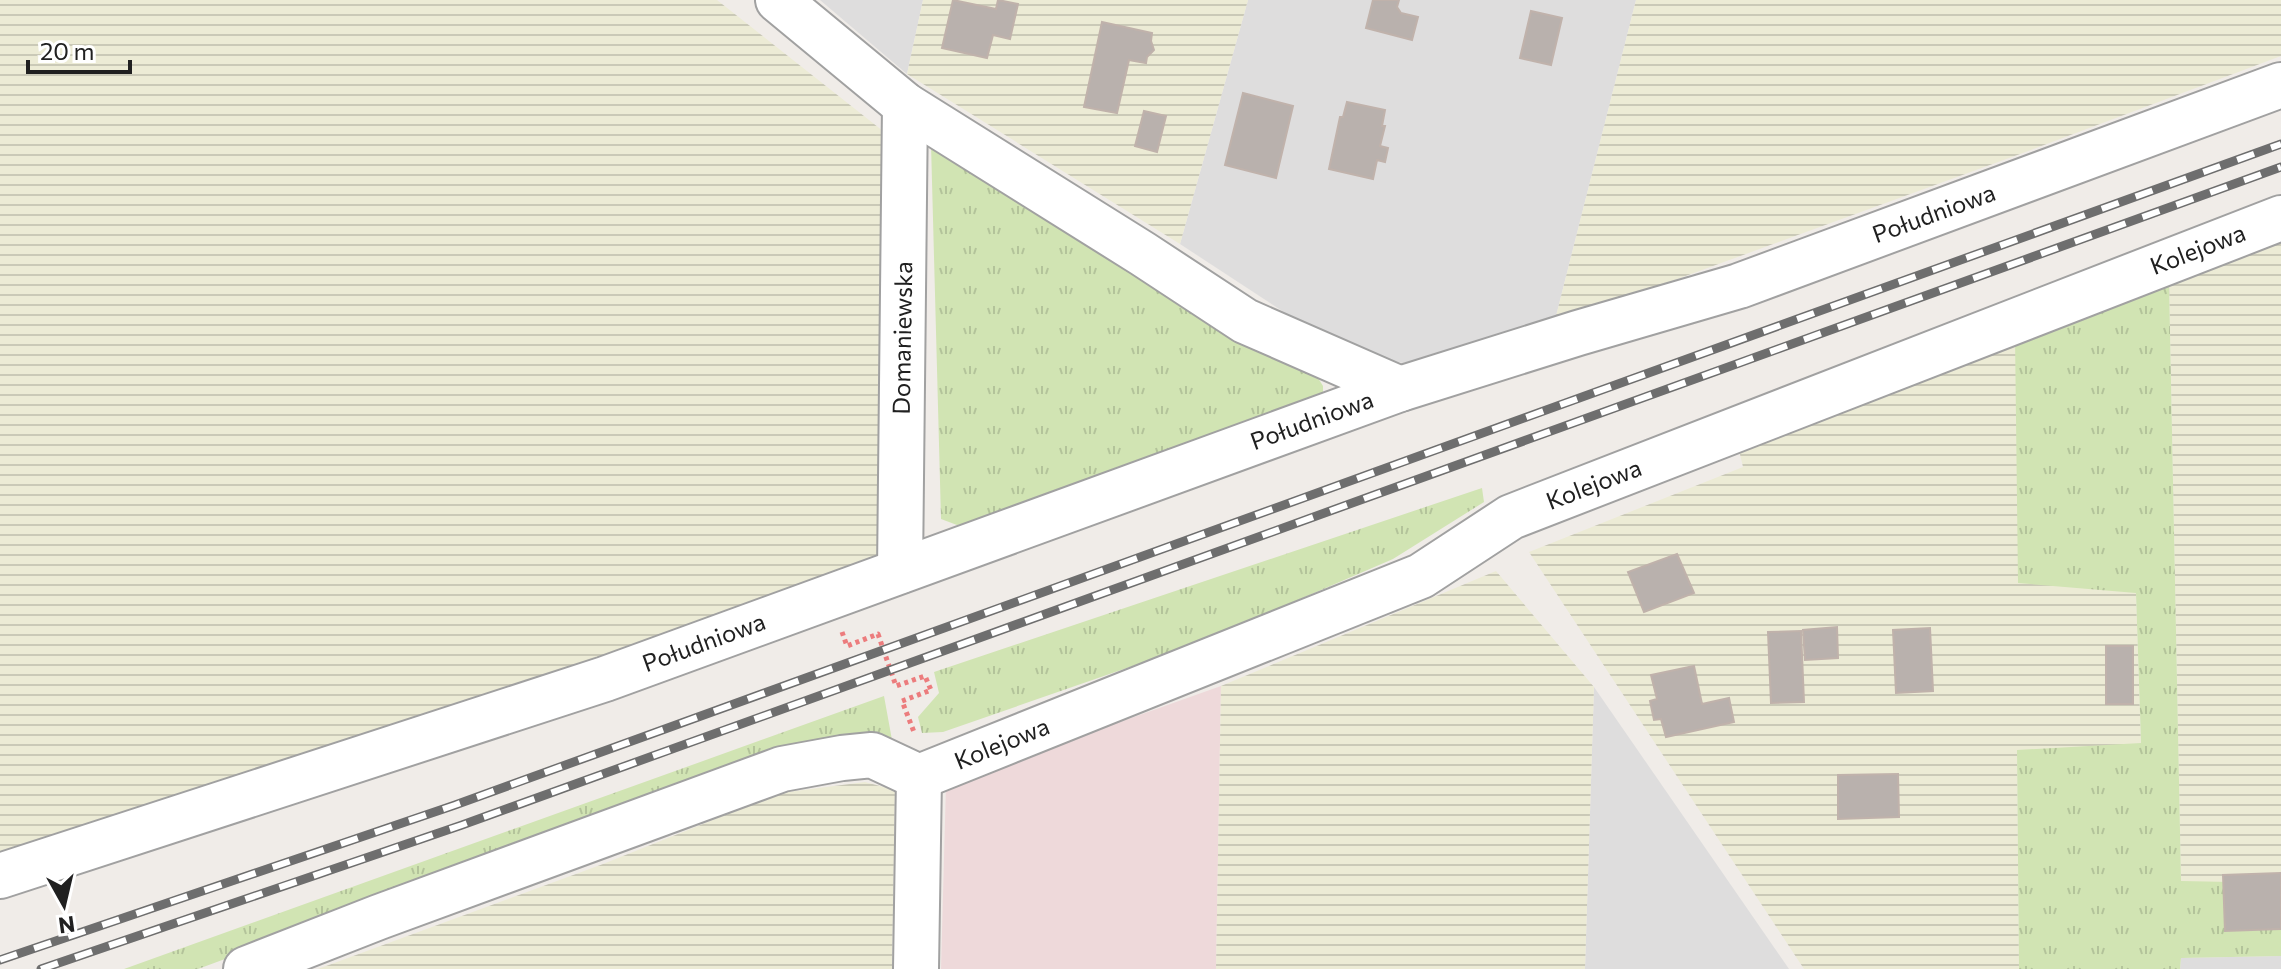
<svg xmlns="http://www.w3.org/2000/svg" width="2281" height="969" viewBox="0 0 2281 969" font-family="Commissioner,sans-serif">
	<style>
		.residential { fill: #dedddd }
		.commercial { fill: #eed9da }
		.farmland { fill: url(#farmland-rules) }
		.grass { fill: url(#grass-tufts) }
		.building { fill: #b9b1ad; stroke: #c0b2ab; stroke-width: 2 }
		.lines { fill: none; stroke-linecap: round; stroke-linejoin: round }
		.minor-casing { stroke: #a1a1a1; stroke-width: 48 }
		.path { stroke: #ec7c7d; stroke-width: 5; stroke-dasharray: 4 4; stroke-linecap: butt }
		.minor { stroke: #fff; stroke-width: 44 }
		.rail-casing { stroke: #6e6e6e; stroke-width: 9 }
		.rail { stroke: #fff; stroke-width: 6; stroke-dasharray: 18; stroke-linecap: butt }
		.labels { text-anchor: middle; stroke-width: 7; stroke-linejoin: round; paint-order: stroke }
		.street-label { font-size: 24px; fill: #202020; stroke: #fff }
	</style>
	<defs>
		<pattern id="farmland-rules" width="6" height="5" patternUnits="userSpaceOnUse" patternTransform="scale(2)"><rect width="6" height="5" fill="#ecebd5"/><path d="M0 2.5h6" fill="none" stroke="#cac9b7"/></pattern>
		<pattern id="grass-tufts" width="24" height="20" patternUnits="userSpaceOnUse" patternTransform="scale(2)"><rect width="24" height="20" fill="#d1e4b3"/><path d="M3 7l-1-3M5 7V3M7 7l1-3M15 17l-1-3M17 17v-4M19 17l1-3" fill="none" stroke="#b3c39a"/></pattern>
	</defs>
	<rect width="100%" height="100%" fill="#f0ece8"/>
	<g class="residential">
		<polygon points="820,0 923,0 907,74"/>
		<polygon points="1248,0 1636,0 1554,324 1403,363 1342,350 1180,244"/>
		<polygon points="1594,687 1789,969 1585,969"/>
		<polygon points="2281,956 2281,969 2180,969 2181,958"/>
	</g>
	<polygon class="commercial" points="1221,686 1216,969 941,969 946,784"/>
	<g class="farmland">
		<polygon points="0,0 717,0 888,135 888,559 569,678 0,856"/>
		<polygon points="923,0 1248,0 1180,244 907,74"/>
		<polygon points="1636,0 2281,0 2281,56 2031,150 1554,324"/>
		<polygon points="2281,242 2281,883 2181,882 2169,282"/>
		<polygon points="2015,336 2136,593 2141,744 2017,751 2019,969 1804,969 1529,552 1743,467 1738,446"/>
		<polygon points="1496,571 1594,687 1585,969 1216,969 1221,686"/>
		<polygon points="865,782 895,790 892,969 318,969 603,864 780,793"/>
	</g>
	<g class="grass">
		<polygon points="931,144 1318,378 1323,386 1323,396 992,520 957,525 941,519"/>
		<polygon points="2169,282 2181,881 2281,883 2281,956 2181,958 2180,969 2019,969 2017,750 2141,743 2136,593 2018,583 2015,336"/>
		<polygon points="1482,488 1484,502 1393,559 1196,644 943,732 922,733 918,717 939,693 934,672"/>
		<polygon points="884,696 892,740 777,754 198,969 124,969"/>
	</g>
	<g class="building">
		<polygon points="953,0 996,9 998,0 1018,4 1010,39 993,35 987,58 942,48"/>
		<polygon points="1373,0 1399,0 1397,7 1401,13 1418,17 1412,40 1366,28"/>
		<polygon points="1531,11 1562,18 1551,65 1520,58"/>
		<polygon points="1102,22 1152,33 1151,41 1154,50 1147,57 1146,63 1129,60 1117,113 1084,107"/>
		<polygon points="1243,93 1293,106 1276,178 1225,165"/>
		<polygon points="1347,102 1385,110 1382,126 1385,126 1380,146 1388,148 1385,162 1377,160 1373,179 1329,169 1340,117 1343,117"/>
		<polygon points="1144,111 1166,116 1157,152 1135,146"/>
		<polygon points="1677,554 1694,593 1644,612 1628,572"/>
		<polygon points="1837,627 1838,658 1805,660 1803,630"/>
		<polygon points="1930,628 1933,691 1896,693 1893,630"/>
		<polygon points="1801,631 1804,702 1771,703 1768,632"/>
		<rect x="2106" y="646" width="27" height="58"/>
		<polygon points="1694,666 1702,704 1729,698 1734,722 1666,737 1661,719 1654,720 1650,701 1657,699 1651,675"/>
		<polygon points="1898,774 1899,817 1838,819 1838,775"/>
		<polygon points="2281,873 2281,929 2225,931 2223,875"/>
	</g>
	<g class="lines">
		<defs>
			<g id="minor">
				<polyline points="778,0 905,105 1143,254 1245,321 1400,389"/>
				<polyline points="900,571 905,105"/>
				<polyline points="919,777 1421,576 1511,517 2281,218"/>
				<polyline points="0,876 605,679 1400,389 1578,333 1739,286 2281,85"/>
				<polyline points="246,969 379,917 782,769 842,758 872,755 919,777"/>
				<polyline points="916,969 919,777"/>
			</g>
		</defs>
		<use href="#minor" class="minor-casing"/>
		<polyline class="path" points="842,632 847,646 878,634 896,686 925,676 931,690 902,701 914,732"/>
		<use href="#minor" class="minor"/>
		<defs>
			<g id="rail">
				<polyline points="0,960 455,805 2281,144"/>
				<polyline points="41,969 462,825 2281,167"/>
			</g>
		</defs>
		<use href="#rail" class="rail-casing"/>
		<use href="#rail" class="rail"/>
	</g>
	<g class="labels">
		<g class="street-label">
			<text transform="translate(1934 214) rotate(-20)" y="8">Południowa</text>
			<text transform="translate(2198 250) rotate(-21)" y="8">Kolejowa</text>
			<text transform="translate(903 338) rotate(-89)" y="8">Domaniewska</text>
			<text transform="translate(1312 421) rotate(-20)" y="8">Południowa</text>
			<text transform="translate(1594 485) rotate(-21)" y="8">Kolejowa</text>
			<text transform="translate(704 643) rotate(-20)" y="8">Południowa</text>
			<text transform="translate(1002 744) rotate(-22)" y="8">Kolejowa</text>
		</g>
	</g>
	<g transform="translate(64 905) rotate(172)" stroke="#ffffff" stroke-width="6" paint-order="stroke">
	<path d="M0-6L14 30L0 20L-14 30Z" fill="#202020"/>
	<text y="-12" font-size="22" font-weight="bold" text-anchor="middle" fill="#202020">N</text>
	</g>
	<path d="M28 60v12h102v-12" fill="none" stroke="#202020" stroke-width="4"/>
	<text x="40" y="60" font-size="24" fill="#202020" stroke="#ffffff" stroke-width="6" paint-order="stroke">20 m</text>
</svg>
